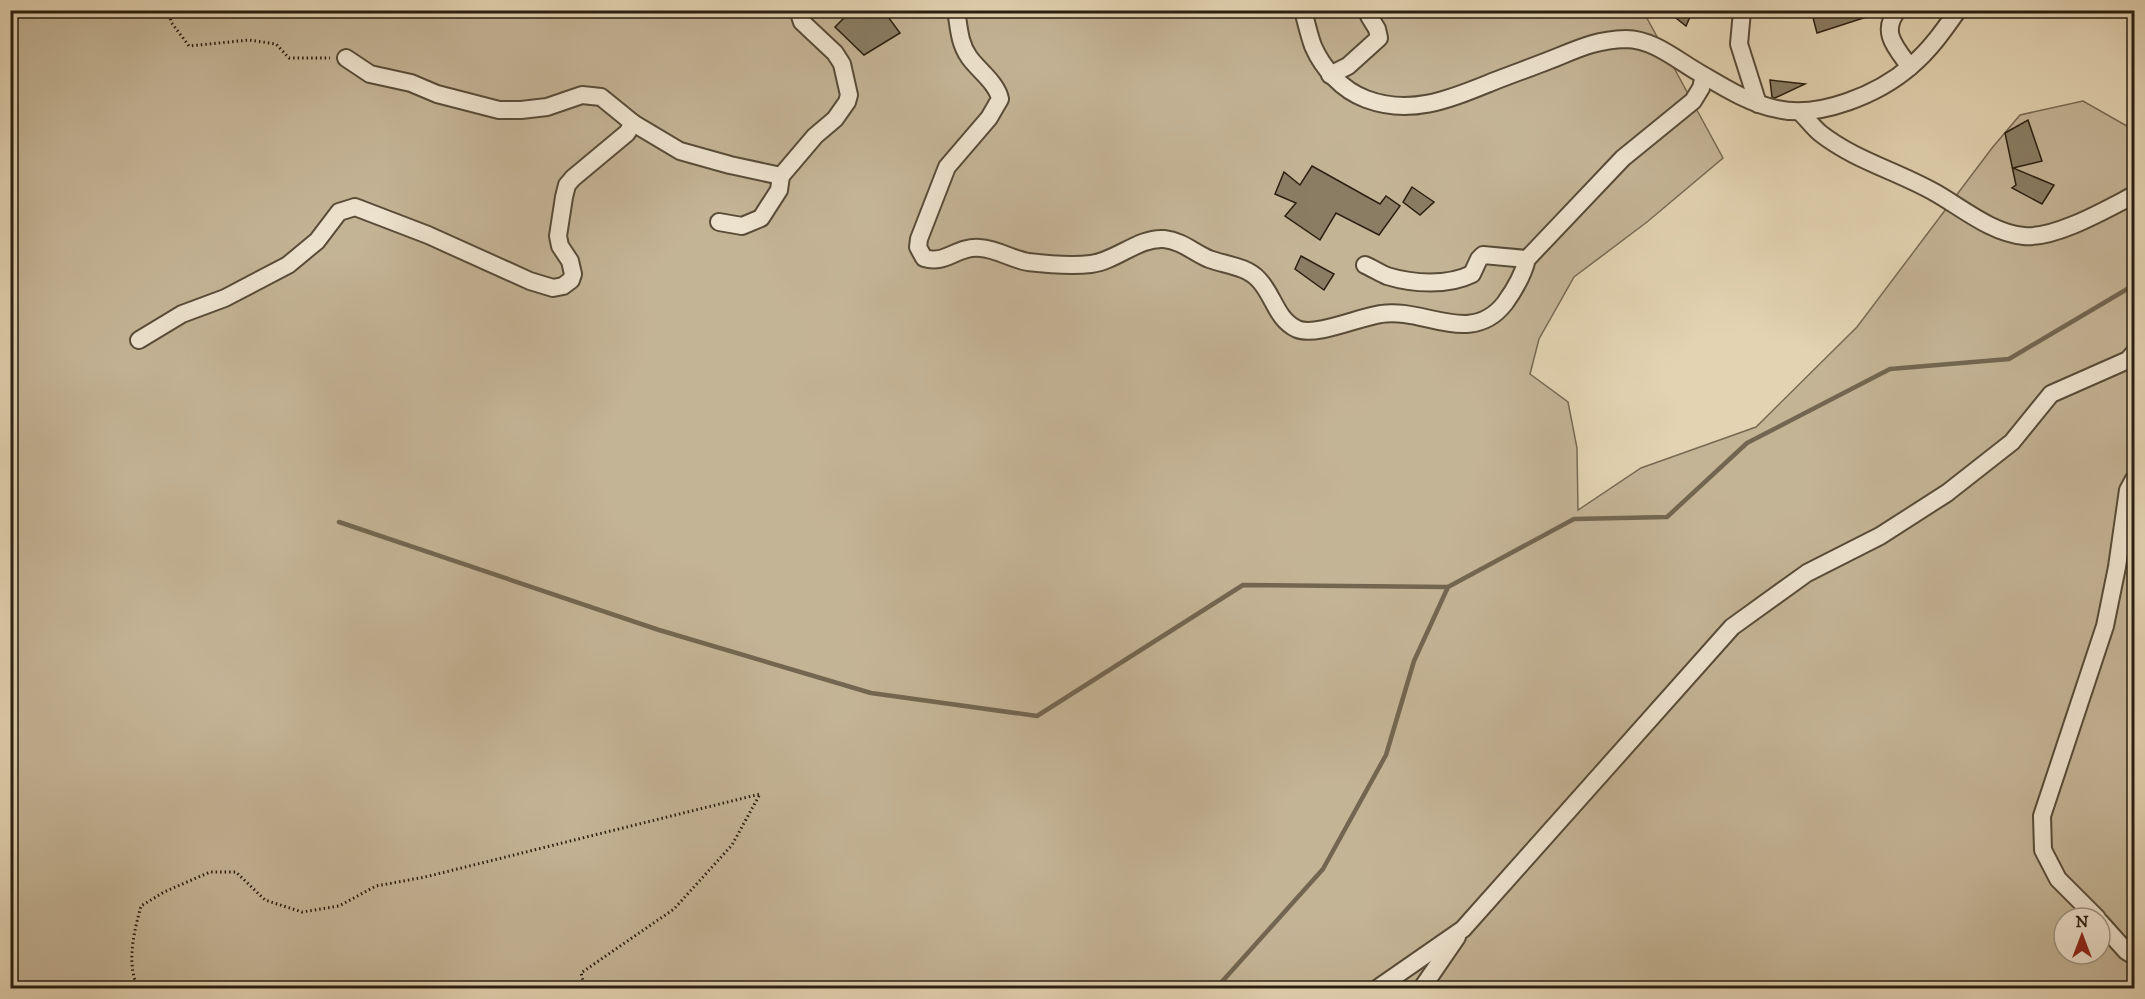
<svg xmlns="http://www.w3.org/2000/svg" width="2145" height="999" viewBox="0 0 2145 999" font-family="'IM FELL DW Pica',serif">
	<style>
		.green { fill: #c4b496; stroke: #776a53; stroke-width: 1.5; fill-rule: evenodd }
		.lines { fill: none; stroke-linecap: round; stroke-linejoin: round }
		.stream { stroke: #736650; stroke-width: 4.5 }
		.building { fill: #8a7d64; stroke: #2a1f10; stroke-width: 1.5 }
		.minor-casing { stroke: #584c38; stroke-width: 20 }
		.path { stroke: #2a1f10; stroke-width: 3; stroke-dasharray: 1.5 3; stroke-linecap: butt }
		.minor { stroke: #ede2cd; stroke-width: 16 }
	</style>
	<rect width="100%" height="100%" fill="#e3d3b2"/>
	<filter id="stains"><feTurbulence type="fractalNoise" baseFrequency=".00333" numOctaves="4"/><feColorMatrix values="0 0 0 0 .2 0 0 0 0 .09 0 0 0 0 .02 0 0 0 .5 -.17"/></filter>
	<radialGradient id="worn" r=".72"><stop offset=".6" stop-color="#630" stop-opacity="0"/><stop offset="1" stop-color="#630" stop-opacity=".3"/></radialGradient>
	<path class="green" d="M10,11H1643L1723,158L1647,222L1574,277L1539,339L1530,374L1568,402L1577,448L1578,510L1641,468L1756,427L1857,327L1992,148L2020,115L2083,101L2134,130V988H11ZM2064,918H2100V954H2064Z"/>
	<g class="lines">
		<g class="stream">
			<polyline points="339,522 659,630 871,693 1037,716 1243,585 1448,587"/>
			<polyline points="1209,988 1219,985 1323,869 1386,755 1414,661 1448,587 1574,519 1667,517 1747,443 1890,369 2009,359 2134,285"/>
		</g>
	</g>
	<g class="building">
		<polygon points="852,10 883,10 900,33 864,55 835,27"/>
		<polygon points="1666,10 1693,10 1686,26"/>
		<polygon points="1811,10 1879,10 1879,13 1817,33"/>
		<polygon points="1770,80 1805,84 1775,98 1772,97"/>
		<polygon points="2028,120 2042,161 2013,168 2054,185 2042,204 2012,188 2016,185 2005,133"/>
		<polygon points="1312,166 1380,204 1386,196 1400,206 1379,235 1336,213 1320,240 1285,216 1296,203 1275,194 1284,172 1300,185"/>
		<polygon points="1412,187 1434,202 1420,215 1403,202"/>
		<polygon points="1301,256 1334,274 1324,290 1295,269"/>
	</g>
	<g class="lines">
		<defs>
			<g id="minor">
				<path d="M956,10C959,27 959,43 969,57C978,70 997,83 1000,99L989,118L947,167L919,239L918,247L924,258C946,265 956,246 980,248C997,249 1011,259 1028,262C1045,264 1074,266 1091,264C1116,261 1139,237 1164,239C1182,241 1193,252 1209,259C1225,265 1247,266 1259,280C1274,296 1276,319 1297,329C1316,337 1359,317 1381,314C1424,307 1471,347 1505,303C1515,289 1523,276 1527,259L1623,158L1693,101L1701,88L1704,76"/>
				<path d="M1303,10C1306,22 1309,35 1313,46C1323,69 1342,90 1366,99C1411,116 1450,99 1492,82C1515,73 1538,65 1560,56C1584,46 1599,40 1626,39C1654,39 1679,62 1703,75C1725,88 1751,104 1777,109C1819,119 1879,94 1911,66C1930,50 1944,30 1958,10"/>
				<path d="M1898,10C1879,32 1897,49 1910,67"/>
				<polyline points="1742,11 1739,44 1758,104"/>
				<polyline points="346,58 370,74 411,83 437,94 499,110 521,110 547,107 582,95 601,97 633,123"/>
				<polyline points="1330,75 1348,66 1379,38 1377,29 1369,16"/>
				<path d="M1801,113C1807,119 1813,127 1820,133C1854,160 1897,171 1934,192C1961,207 1991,233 2024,236C2055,239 2107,209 2134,195"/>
				<polyline points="719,222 742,226 761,218 779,190 781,176 815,136 835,119 847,102 849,95 842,64 835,53 802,22 798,10"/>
				<path d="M1365,265C1372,268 1380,273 1387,276C1413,284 1448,286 1472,274L1479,259L1483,255L1527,259"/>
				<polyline points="139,340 182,314 225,298 288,265 317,241 339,212 355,207 428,235 530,281 553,288 563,286 571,280 573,274 570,261 560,246 558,236 564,197 567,185 573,178 627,133 633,123 680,151 730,165 781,176"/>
				<polyline points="2097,918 2058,879 2043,850 2042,816 2105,626 2117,567 2128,490 2134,479"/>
				<polyline points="2100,922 2126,951 2134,956"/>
				<polyline points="1378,988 1463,929 1732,627 1807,573 1880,536 1947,493 2012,442 2051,394 2128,360 2134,353"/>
				<polyline points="1422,988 1457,937"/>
			</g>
		</defs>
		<use href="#minor" class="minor-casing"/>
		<g class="path">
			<polyline points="169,10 171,22 189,46 249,40 276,44 289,58 330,58"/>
			<polyline points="10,18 16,10"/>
			<path d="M138,988C126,963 134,932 141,906L164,892L210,872H236L265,900L302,912L339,906L376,886L425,877L760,794L732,845L674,909L581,973L585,988"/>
		</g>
		<use href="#minor" class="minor"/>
	</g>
	<rect width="2145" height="999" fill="none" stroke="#e3d3b2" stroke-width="36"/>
	<rect x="12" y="12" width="2121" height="975" fill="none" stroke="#2a1f10" stroke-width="3"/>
	<rect x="18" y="18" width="2109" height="963" fill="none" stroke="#2a1f10" stroke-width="1.5"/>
	<g transform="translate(2082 936)"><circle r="28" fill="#ede2cd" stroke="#9f9481" stroke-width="1.5"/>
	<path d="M0-4.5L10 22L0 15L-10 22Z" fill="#8f2418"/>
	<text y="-9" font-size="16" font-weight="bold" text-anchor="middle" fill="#2a1f10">N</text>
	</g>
	<rect width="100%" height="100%" filter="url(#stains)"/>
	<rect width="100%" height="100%" fill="url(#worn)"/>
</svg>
